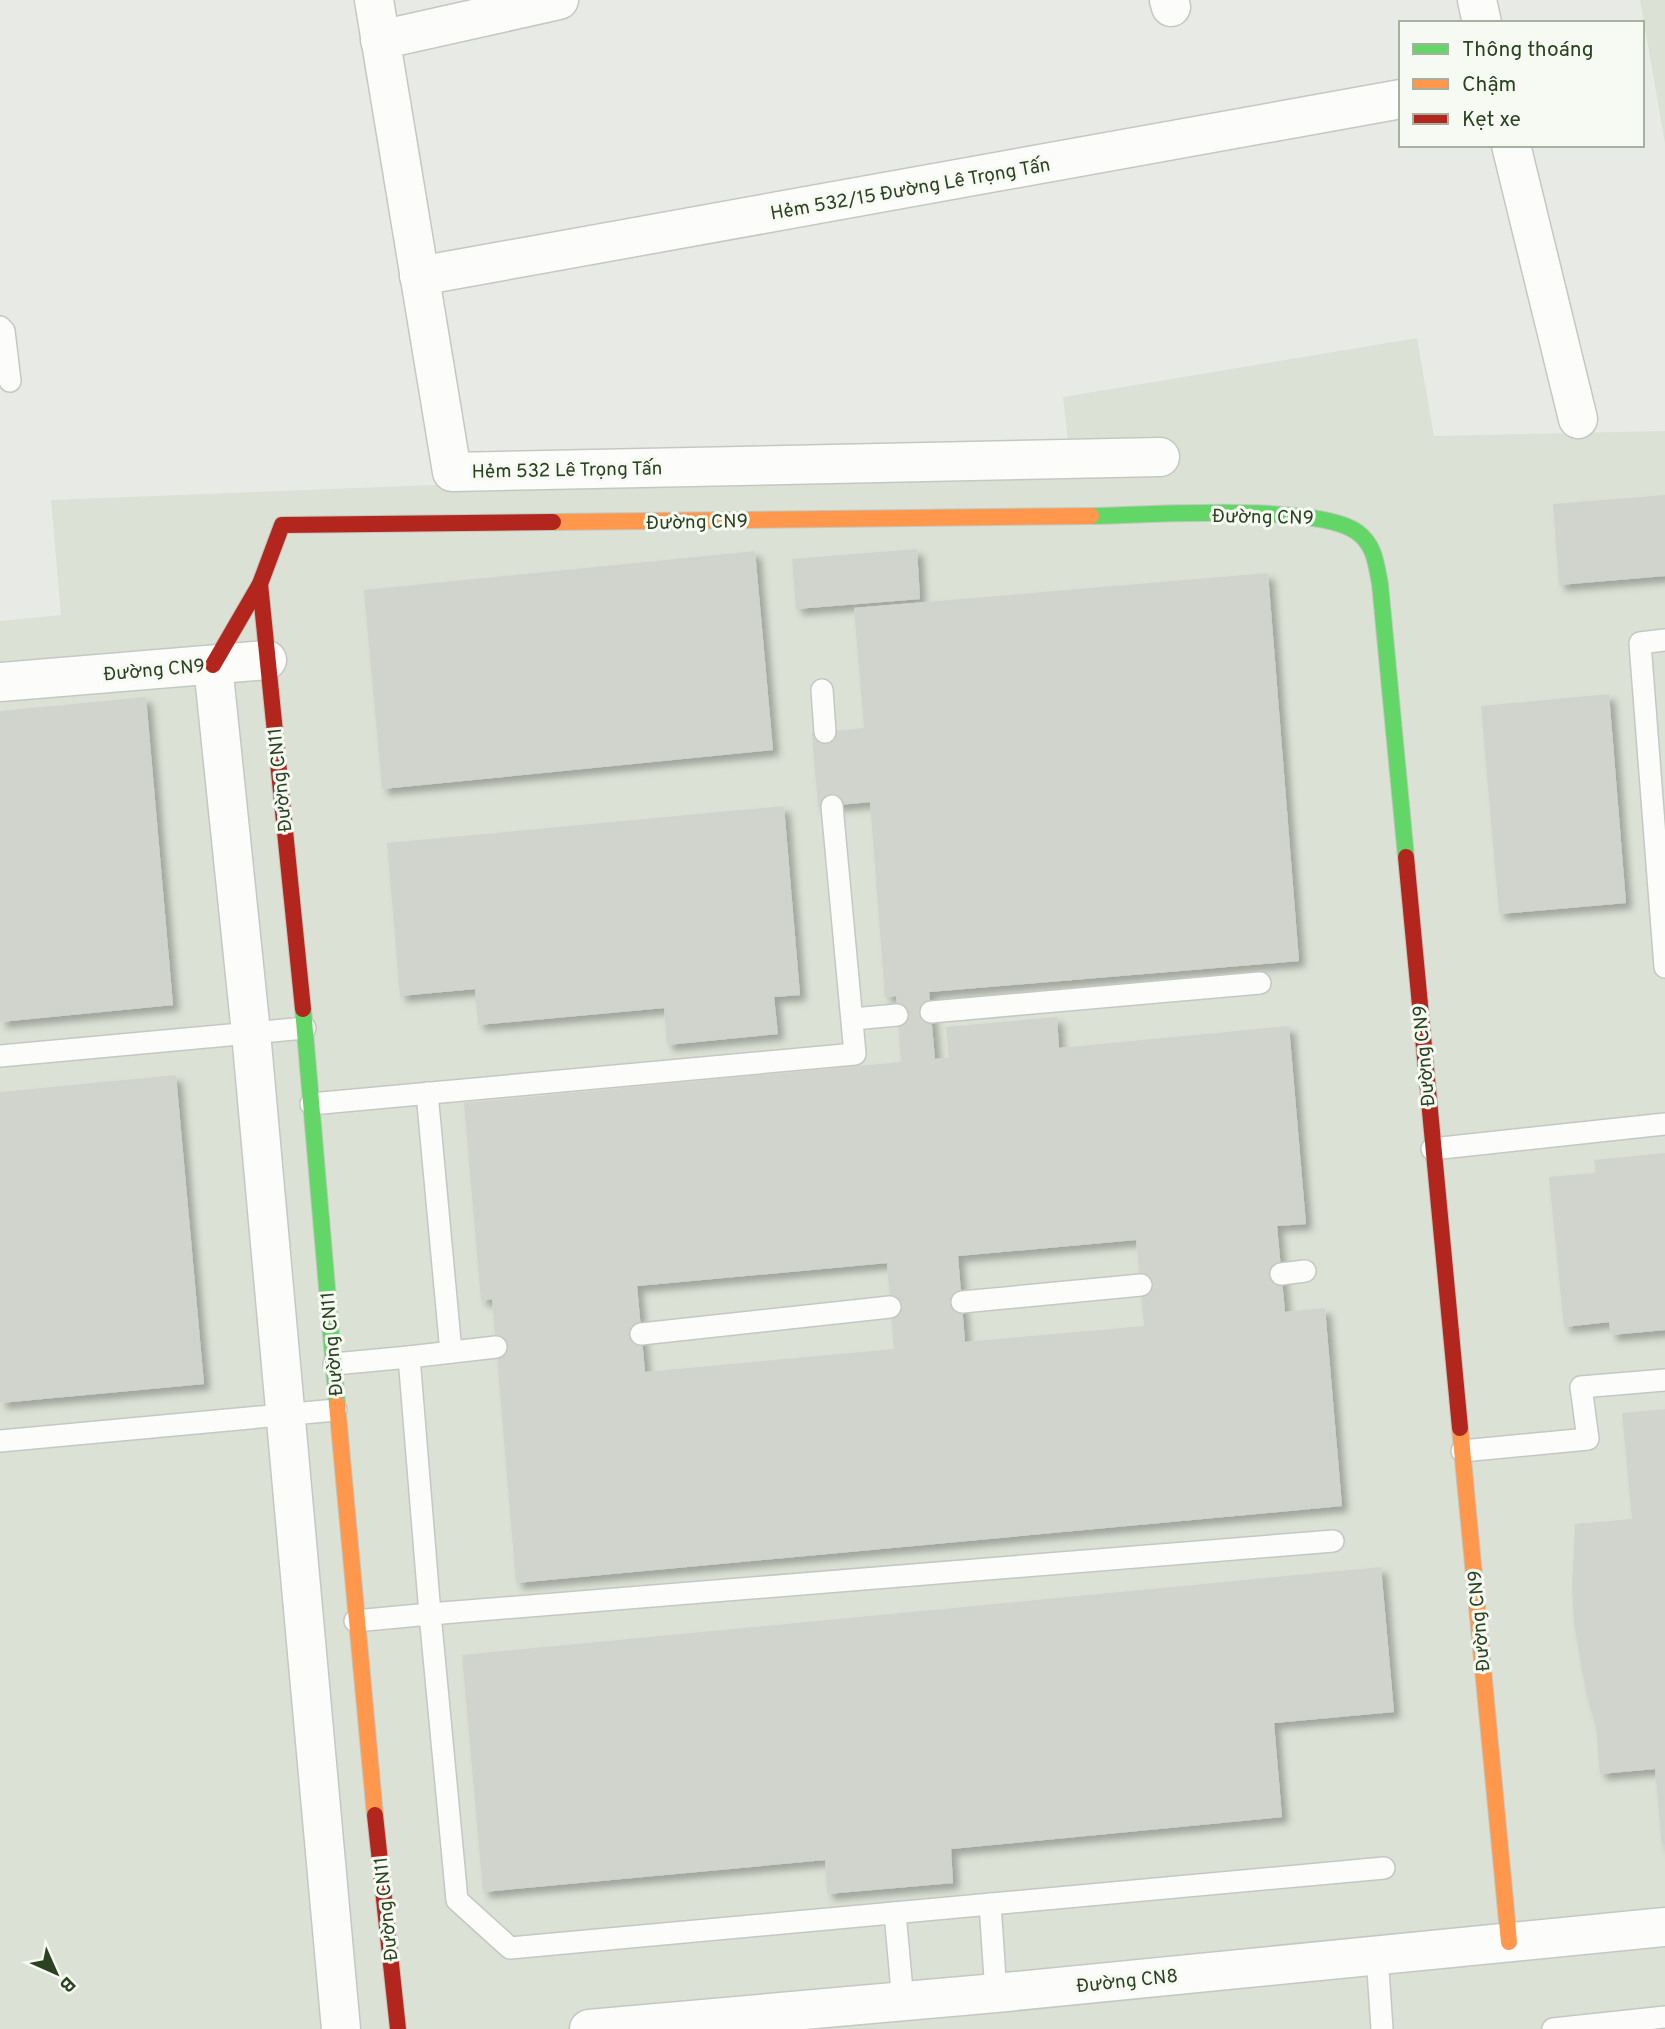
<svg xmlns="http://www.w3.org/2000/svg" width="1665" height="2029" viewBox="0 0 1665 2029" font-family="Overpass,sans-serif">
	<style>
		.built { fill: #dbe1d5 }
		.building { fill: #d1d4cd; fill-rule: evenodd; filter: url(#shadow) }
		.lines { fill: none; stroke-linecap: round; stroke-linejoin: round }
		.lane-casing { stroke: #c5c8c2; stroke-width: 24 }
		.street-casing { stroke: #c5c8c2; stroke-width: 41 }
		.fast-casing { stroke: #c3c7be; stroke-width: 18 }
		.slow-casing { stroke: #c3c7be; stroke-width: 18 }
		.jam-casing { stroke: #c3c7be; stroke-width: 18 }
		.lane { stroke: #fcfcfb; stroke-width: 21 }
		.street { stroke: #fcfcfb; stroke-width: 38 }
		.fast { stroke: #63d668; stroke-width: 16 }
		.slow { stroke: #ff974d; stroke-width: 16 }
		.jam { stroke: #b3261e; stroke-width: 16 }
		.labels { text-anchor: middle; stroke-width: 6; stroke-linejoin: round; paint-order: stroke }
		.street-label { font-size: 19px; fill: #2a4220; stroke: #f7faf3 }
	</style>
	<defs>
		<filter id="shadow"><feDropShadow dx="6" dy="6" stdDeviation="3.5" flood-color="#0004"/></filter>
	</defs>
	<rect width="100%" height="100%" fill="#e8ebe5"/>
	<g class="built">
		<polygon points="1640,0 1665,0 1665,143"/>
		<polygon points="1417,338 1434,436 1665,431 1665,2029 0,2029 0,621 61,615 51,500 1070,460 1063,397"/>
	</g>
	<g class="building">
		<polygon points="1665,495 1665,576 1559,585 1553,504"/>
		<polygon points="917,549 920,599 796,609 792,559"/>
		<polygon points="755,551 773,750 382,789 364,590"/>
		<path d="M1268,573L1299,961L929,992L935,1059L949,1058L946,1027L1057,1017L1059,1048L1289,1026L1306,1224L1277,1226L1285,1312L1325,1308L1342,1506L516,1583L492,1299L481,1301L464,1103L901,1062L896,996L885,997L870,802L818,807L812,733L864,728L854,608ZM1136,1240L1144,1326L965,1342L958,1256ZM887,1263L894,1349L645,1372L637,1286Z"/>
		<polygon points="1609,694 1626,903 1499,914 1481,706"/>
		<polygon points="146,697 173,1005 0,1022 0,711"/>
		<polygon points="784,806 800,995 774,997 778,1034 667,1045 664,1008 478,1025 475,989 400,996 387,843"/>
		<polygon points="176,1075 204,1384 0,1403 0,1092"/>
		<polygon points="1665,1153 1665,1330 1611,1335 1609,1322 1564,1327 1549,1177 1596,1173 1594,1160"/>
		<polygon points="1665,1409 1665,1845 1662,1846 1655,1769 1600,1774 1596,1727 1586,1692 1574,1624 1572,1586 1575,1524 1632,1519 1622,1413"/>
		<polygon points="1381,1567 1394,1712 1274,1723 1282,1817 951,1849 953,1883 827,1894 825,1860 483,1892 462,1655"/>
	</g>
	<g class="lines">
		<defs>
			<g id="lane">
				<polyline points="0,327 4,331 10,381"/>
				<polyline points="1665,640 1640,643 1665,967"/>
				<polyline points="822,690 825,732"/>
				<polyline points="931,1012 1260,983"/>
				<polyline points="853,1019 897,1015"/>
				<polyline points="0,1056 305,1028"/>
				<polyline points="427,1093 451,1352"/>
				<polyline points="311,1104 855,1054 832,806"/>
				<polyline points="1432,1149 1665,1124"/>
				<polyline points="1281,1274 1305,1271"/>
				<polyline points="962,1302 1141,1285"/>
				<polyline points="641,1334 890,1307"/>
				<polyline points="496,1347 409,1357 430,1614 1333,1541"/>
				<polyline points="334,1364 409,1357"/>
				<polyline points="0,1441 336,1410"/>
				<polyline points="1462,1451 1588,1439 1581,1387 1665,1380"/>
				<polyline points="355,1621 430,1614 457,1900 510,1948 1384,1868"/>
				<polyline points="990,1904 996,1993"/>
				<polyline points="895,1913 903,2002"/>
				<polyline points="1377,1955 1382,2029"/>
				<polyline points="1553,2029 1665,2017"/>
			</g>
			<g id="street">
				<polyline points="374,0 452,472 1160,457"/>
				<polyline points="1169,0 1171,7"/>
				<polyline points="1477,0 1482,23"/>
				<polyline points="380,40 559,0"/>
				<polyline points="1511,145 1578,419"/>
				<polyline points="419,276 1401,99"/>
				<polyline points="213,665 251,1033 341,2029"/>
				<polyline points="0,682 267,660"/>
				<polyline points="589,2029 996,1993 1665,1927"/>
			</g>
			<g id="fast">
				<path d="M1091,516C1146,515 1318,503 1357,532C1375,545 1376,564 1380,584L1406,857"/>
				<polyline points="303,1009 337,1404"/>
			</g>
			<g id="slow">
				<polyline points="553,522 1091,516"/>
				<polyline points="337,1404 375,1815"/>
				<polyline points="1460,1428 1509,1942"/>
			</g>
			<g id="jam">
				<polyline points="260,584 303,1009"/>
				<polyline points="213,665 260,584 282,525 553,522"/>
				<polyline points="1406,857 1460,1428"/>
				<polyline points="375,1815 398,2029"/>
			</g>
		</defs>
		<use href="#lane" class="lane-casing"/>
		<use href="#street" class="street-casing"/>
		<use href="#fast" class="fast-casing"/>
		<use href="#slow" class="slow-casing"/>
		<use href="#jam" class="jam-casing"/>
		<use href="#lane" class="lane"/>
		<use href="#street" class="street"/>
		<use href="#fast" class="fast"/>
		<use href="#slow" class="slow"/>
		<use href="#jam" class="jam"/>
	</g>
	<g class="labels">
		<g class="street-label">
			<text transform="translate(910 188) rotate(-10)" y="7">Hẻm 532/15 Đường Lê Trọng Tấn</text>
			<text transform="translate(567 469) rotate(-1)" y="7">Hẻm 532 Lê Trọng Tấn</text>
			<text transform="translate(1263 516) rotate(1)" y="7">Đường CN9</text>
			<text transform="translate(697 521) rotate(-1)" y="7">Đường CN9</text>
			<text transform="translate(154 669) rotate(-5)" y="7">Đường CN9</text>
			<text transform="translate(279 780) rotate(-96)" y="7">Đường CN11</text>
			<text transform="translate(1423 1056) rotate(-95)" y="7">Đường CN9</text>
			<text transform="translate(331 1344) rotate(-95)" y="7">Đường CN11</text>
			<text transform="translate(1478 1621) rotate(-95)" y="7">Đường CN9</text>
			<text transform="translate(385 1909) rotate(-96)" y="7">Đường CN11</text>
			<text transform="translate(1127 1980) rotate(-6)" y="7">Đường CN8</text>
		</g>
	</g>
	<rect x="1399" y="21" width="245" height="126" fill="#f7faf3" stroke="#a5b09f" stroke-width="2"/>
	<rect x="1413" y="44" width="35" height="10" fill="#63d668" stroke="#a5b09f" stroke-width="2"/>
	<text x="1462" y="56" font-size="21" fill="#2a4220">Thông thoáng</text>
	<rect x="1413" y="79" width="35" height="10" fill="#ff974d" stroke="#a5b09f" stroke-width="2"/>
	<text x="1462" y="91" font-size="21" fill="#2a4220">Chậm</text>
	<rect x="1413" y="114" width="35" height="10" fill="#b3261e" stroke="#a5b09f" stroke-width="2"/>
	<text x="1462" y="126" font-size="21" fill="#2a4220">Kẹt xe</text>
	<g transform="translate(56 1973) rotate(135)" stroke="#f7faf3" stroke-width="5" paint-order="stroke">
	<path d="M0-5L12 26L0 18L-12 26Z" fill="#2a4220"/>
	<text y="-10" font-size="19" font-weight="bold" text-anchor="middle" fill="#2a4220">B</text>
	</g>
</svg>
